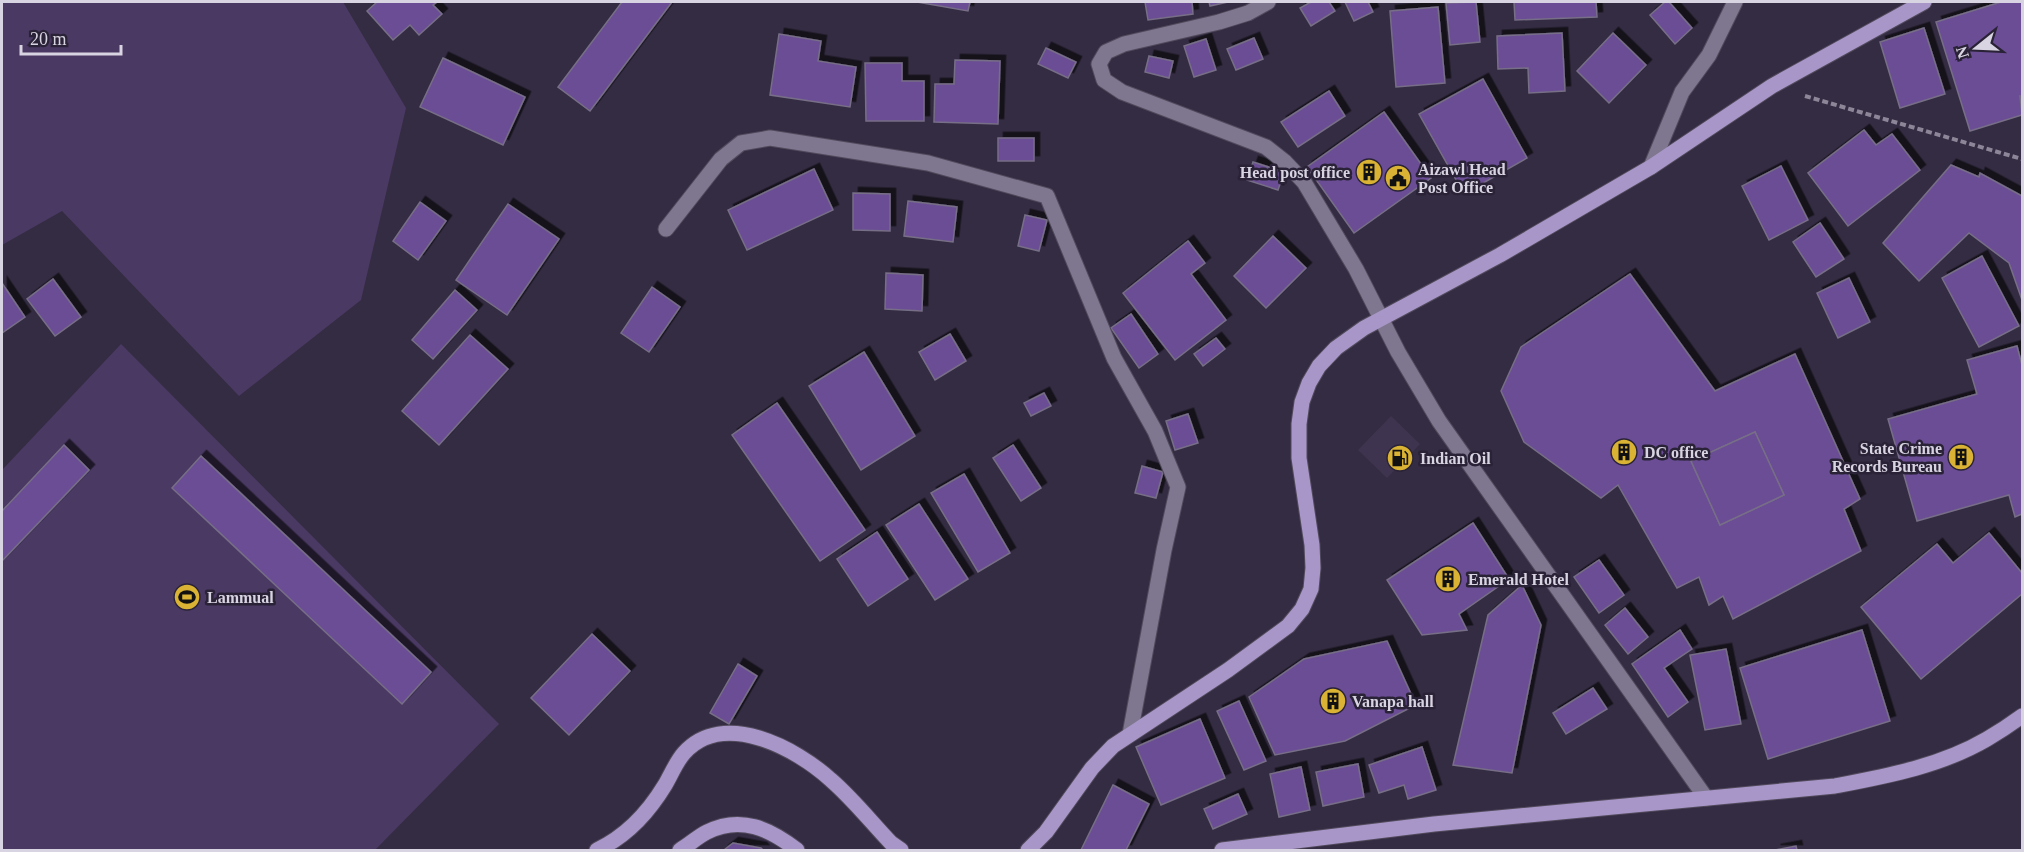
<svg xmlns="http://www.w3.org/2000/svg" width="2024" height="852" viewBox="0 0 2024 852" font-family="Georgia,serif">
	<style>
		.built { fill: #3e344f }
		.green { fill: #4a3963 }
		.building { fill: #6a4e94; stroke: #776e87; stroke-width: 1.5; fill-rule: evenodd; filter: url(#shadow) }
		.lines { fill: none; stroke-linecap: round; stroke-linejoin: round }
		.minor-casing { stroke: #514a5c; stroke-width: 17 }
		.major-casing { stroke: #514a5c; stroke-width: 17 }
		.path { stroke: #8d8698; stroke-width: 4; stroke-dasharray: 6 3; stroke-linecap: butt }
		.minor { stroke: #7f778f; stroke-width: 15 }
		.major { stroke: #a896c8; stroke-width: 15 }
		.labels { text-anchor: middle; stroke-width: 5; stroke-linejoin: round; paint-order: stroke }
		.poi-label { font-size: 16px; font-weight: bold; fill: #d9d4e2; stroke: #2a2337; text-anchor: start }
	</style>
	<defs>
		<filter id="shadow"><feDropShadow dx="5.5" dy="-5.5" stdDeviation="0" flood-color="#0009"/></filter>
	</defs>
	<rect width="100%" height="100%" fill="#342c42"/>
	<polygon class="built" points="1391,416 1420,444 1387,478 1358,450"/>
	<g class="green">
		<polygon points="2,2 343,2 406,108 361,300 239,396 62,211 2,245"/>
		<polygon points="121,344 499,724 375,850 2,850 2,470"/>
	</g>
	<g class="building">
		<polygon points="377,2 437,2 433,5 442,14 419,35 410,25 393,40 367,11"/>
		<polygon points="622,2 672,2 590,111 558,87"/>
		<polygon points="917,2 970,2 968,11"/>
		<polygon points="1145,2 1192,2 1193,14 1148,20"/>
		<polygon points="1209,2 1228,2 1210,6"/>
		<polygon points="1311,2 1329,2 1335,11 1311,26 1300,8"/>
		<polygon points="1345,2 1368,2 1373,12 1354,21"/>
		<polygon points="1476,2 1480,42 1450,45 1446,3"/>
		<polygon points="1514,2 1596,2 1597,17 1515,20"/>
		<polygon points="1665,2 1669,2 1692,28 1675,44 1650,15"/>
		<polygon points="2001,2 2022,2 2022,96 2020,96 2022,115 1970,131 1936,22"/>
		<polygon points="1438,7 1445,83 1396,87 1390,11"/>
		<polygon points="1924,28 1945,94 1900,108 1880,42"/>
		<polygon points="1562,33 1565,91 1529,93 1528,68 1498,69 1497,36"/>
		<polygon points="1613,33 1646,65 1609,103 1577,71"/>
		<polygon points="779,34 821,41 818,61 856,67 850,107 770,95"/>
		<polygon points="1254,38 1263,59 1236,70 1227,49"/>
		<polygon points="1206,39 1216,70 1194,77 1184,46"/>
		<polygon points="1046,48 1076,62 1068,78 1038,64"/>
		<polygon points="1149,56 1173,61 1169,78 1145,72"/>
		<polygon points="443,58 525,97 503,145 420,107"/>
		<polygon points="955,60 1000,61 998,124 934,122 935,84 954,84"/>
		<polygon points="865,63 902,63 902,81 924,81 924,121 866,121"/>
		<polygon points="1483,79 1527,158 1464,194 1419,114"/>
		<polygon points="1329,91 1345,116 1298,147 1281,122"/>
		<polygon points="1384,112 1431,178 1354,233 1307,167"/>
		<polygon points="1864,130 1876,145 1892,134 1920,170 1848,226 1808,173"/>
		<rect x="998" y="138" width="36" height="23"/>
		<polygon points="1253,162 1284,172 1278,190 1247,180"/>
		<polygon points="1951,165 1979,177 1980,173 2022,196 2022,300 2009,263 1969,233 1919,281 1883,243"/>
		<polygon points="1781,166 1808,220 1769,240 1742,186"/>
		<polygon points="814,169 833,210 747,250 728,210"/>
		<polygon points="853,193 890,194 890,231 853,230"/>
		<polygon points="908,201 957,207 953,242 904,236"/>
		<polygon points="420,202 446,221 418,260 393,241"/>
		<polygon points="508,204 559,239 507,315 456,280"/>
		<polygon points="1025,215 1047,220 1039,251 1018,246"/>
		<polygon points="1820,223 1844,259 1816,277 1793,242"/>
		<polygon points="1273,236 1306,268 1266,308 1234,276"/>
		<polygon points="1188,241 1205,263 1191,274 1226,320 1175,360 1123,293"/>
		<polygon points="1982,256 2019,326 1979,347 1942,278"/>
		<polygon points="886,273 923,275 922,311 885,309"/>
		<path d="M1630,274L1715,391L1795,354L1860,499L1844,509L1861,551L1733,619L1723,596L1709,605L1699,577L1677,588L1618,485L1601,498L1524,442L1501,391L1521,347ZM1755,432L1784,495L1720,525L1691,461Z"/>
		<polygon points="1849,278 1870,322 1838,338 1817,293"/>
		<polygon points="53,279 81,317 55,336 27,299"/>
		<polygon points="2,283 25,317 2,333"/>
		<polygon points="652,287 680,307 649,352 621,333"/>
		<polygon points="455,290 477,310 433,359 412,340"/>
		<polygon points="1131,314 1158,354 1139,368 1111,328"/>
		<polygon points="950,334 966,361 935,380 919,352"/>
		<polygon points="470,335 508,369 439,445 402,411"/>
		<polygon points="1216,338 1225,349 1203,366 1194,354"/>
		<polygon points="2017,346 2022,365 2022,514 2015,517 2009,495 1917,521 1888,419 1977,394 1967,360"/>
		<polygon points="864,352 915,436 861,470 809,386"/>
		<polygon points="1044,393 1051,406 1031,416 1024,403"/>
		<polygon points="777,403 865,530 820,561 732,435"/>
		<polygon points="1188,414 1198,443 1175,450 1166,421"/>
		<polygon points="1755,432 1784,495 1720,525 1691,461"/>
		<polygon points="64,445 89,470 2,561 2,511"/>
		<polygon points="1013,445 1041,488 1021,501 993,458"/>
		<polygon points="201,456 431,672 402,704 172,488"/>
		<polygon points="1142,466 1163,472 1156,498 1135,493"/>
		<polygon points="964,474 1010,553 978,572 931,493"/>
		<polygon points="919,504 968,579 935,600 886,525"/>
		<polygon points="1473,523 1509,579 1459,614 1467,630 1422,635 1387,580"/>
		<polygon points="877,532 908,579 868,606 837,559"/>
		<polygon points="1989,533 2022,573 2022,594 1921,679 1861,607 1937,544 1953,563"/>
		<polygon points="1599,560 1624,595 1599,613 1574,577"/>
		<polygon points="1522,585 1541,625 1512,773 1453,765 1488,615"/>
		<polygon points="1625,608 1648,637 1628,654 1605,625"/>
		<polygon points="1680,630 1692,649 1664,668 1688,702 1668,717 1632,664"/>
		<polygon points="1862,630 1890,721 1768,759 1740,668"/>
		<polygon points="592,634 630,671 569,735 531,698"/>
		<polygon points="1387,641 1416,705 1345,741 1275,755 1249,697 1304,659"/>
		<polygon points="1726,649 1741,724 1705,730 1690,655"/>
		<polygon points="738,664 757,676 729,724 710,713"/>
		<polygon points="1593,688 1607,709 1566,734 1553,713"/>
		<polygon points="1239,701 1266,761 1244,770 1217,711"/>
		<polygon points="1200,719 1225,778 1161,805 1136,747"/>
		<polygon points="1422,747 1436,790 1408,799 1404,785 1379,793 1369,765"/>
		<polygon points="1358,764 1364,797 1323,806 1316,772"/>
		<polygon points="1301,767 1310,810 1279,817 1270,774"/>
		<polygon points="1113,785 1149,804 1126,850 1081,850"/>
		<polygon points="1238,794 1247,814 1213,829 1204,809"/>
		<polygon points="733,843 761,848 763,850 724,850"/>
		<polygon points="1796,846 1797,850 1775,850"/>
	</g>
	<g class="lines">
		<defs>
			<g id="minor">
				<polyline points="1268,2 1248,13 1219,22 1124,44 1106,52 1099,64 1104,80 1122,92 1266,147 1285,162 1304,182 1356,269 1398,352 1439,421 1706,798"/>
				<polyline points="1651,167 1682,92 1709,55 1735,2"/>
				<polyline points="666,229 721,159 741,143 770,138 928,163 1047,196 1114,358 1155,431 1178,487 1164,550 1130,734"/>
			</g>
			<g id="major">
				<path d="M597,850C627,836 648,813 665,785C671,775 676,762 684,753C723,709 796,748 831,780C853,799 871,822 891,843L901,850"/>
				<path d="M680,850C689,845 697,837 707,832C741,815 770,829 797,850"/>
				<polyline points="1028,850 1046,832 1092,768 1113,746 1228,670 1288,626 1302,609 1311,589 1313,568 1312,545 1299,458 1299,424 1302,402 1309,383 1319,366 1336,348 1364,328 1500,255 1651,167 1772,86 1924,2"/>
				<path d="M1222,850L1434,824L1835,786C1887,776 1941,766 1987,739C1999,732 2011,724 2022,716"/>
			</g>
		</defs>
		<use href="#minor" class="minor-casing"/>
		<use href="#major" class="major-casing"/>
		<polyline class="path" points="1805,96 2022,159"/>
		<use href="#minor" class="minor"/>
		<use href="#major" class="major"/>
	</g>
	<defs>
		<symbol id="building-disc" viewBox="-11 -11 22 22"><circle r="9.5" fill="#dab334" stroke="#2a2337"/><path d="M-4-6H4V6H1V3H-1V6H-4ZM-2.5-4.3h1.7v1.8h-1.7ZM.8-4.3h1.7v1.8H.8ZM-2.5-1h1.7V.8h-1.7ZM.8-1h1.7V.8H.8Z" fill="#111"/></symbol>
		<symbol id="civic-disc" viewBox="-11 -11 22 22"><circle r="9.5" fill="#dab334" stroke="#2a2337"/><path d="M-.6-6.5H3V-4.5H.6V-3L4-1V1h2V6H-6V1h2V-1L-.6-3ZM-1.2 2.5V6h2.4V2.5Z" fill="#111"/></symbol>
		<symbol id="fuel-disc" viewBox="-11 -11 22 22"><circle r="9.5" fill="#dab334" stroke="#2a2337"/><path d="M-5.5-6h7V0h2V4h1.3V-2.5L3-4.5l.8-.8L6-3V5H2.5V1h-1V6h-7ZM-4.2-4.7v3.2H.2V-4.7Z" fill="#111"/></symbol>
		<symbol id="stadium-disc" viewBox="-11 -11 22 22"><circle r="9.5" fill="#dab334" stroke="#2a2337"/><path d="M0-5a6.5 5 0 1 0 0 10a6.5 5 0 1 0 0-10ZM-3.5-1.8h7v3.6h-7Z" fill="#111"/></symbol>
	</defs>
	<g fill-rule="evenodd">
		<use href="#building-disc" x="1354" y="157" width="30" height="30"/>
		<use href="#civic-disc" x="1383" y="163" width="30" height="30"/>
		<use href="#building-disc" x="1609" y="437" width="30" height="30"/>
		<use href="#building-disc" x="1946" y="442" width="30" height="30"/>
		<use href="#fuel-disc" x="1385" y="443" width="30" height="30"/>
		<use href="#building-disc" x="1433" y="564" width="30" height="30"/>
		<use href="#stadium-disc" x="172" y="582" width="30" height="30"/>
		<use href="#building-disc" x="1318" y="686" width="30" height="30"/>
	</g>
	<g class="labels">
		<g class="poi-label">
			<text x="1418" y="175">Aizawl Head<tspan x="1418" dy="18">Post Office</tspan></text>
			<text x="1350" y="178" text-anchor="end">Head post office</text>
			<text x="1942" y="454" text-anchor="end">State Crime<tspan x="1942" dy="18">Records Bureau</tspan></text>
			<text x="1644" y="458">DC office</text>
			<text x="1420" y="464">Indian Oil</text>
			<text x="1468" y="585">Emerald Hotel</text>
			<text x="207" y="603">Lammual</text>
			<text x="1352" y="707">Vanapa hall</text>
		</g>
	</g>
	<rect width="2024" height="852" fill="none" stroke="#d9d4e2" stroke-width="6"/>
	<g transform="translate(1976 48) rotate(252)" stroke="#2a2337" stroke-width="4.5" paint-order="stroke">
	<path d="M0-4.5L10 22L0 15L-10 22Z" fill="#d9d4e2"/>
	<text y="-9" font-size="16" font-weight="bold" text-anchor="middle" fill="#d9d4e2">N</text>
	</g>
	<path d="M21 45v9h100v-9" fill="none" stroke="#d9d4e2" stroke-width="3"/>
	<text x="30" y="45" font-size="18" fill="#d9d4e2" stroke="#2a2337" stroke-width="4.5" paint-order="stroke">20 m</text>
</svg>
